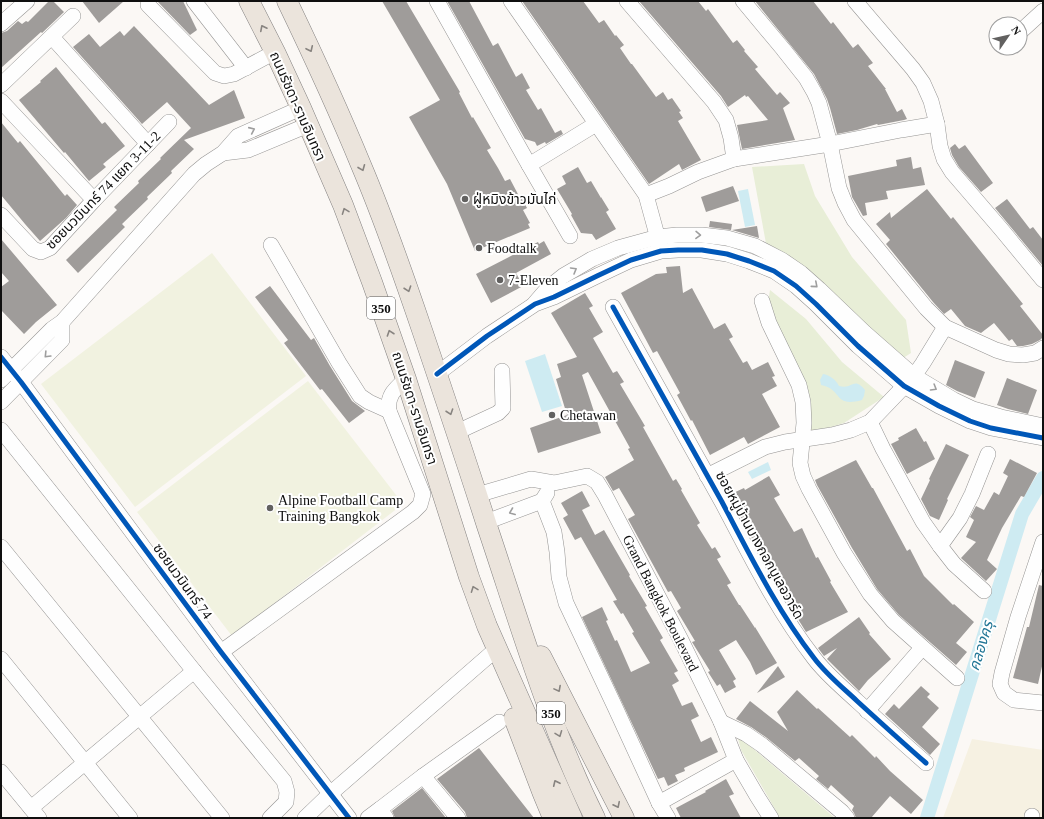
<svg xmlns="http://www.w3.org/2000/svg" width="1044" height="819" viewBox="0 0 1044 819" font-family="'Times New Roman','Noto Sans Thai',serif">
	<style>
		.farmland { fill: #f6f1e2 }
		.green { fill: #e8eed7 }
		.pitch { fill: #f1f2e0 }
		.water { fill: #ceebf2 }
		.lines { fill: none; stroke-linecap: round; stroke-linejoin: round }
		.canal { stroke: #ceebf2; stroke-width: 14 }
		.building { fill: #9f9c9a }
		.minor-casing { stroke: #959493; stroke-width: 16 }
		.major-casing { stroke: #838180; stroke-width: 21 }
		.minor { stroke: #fefefe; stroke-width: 15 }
		.major { stroke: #ebe4dc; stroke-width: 20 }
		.cycleway-casing { stroke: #fff; stroke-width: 8 }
		.cycleway { stroke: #0057b8; stroke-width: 5 }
		.oneway { stroke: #888480 }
		.oneway2 { stroke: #9e9e9e }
		.poi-dot { fill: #626160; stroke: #fff; stroke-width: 1.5 }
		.labels { text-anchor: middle; stroke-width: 4; stroke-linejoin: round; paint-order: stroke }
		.shield { fill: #fff; stroke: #575757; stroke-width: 1 }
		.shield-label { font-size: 13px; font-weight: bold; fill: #0f0f0f }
		.street-label { font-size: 14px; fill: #0f0f0f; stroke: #fff }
		.poi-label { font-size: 14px; fill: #0f0f0f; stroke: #fff; text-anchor: start }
		.water-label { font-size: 15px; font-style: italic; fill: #227696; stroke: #fff }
	</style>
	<rect width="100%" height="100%" fill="#fbf8f5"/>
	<polygon class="farmland" points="972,739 1043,750 1043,818 943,818"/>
	<g class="green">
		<polygon points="804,164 815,196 852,257 906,320 911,353 900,360 767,249 752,167"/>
		<polygon points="770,290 806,319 842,362 884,397 844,423 805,435 806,398 768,302"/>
		<polygon points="737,735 835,818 780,818 741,750"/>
	</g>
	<g class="pitch">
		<polygon points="212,253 306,376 135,507 41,384"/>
		<polygon points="308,381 403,504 232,636 137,512"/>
	</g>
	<g class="water">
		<polygon points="748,189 755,225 745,227 738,191"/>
		<polygon points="545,354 562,406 542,412 525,361"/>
		<path d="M823,374C830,375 836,380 839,386C853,390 853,376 865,390L864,396L862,400C833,408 843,389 821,385L820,380Z"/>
		<polygon points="768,462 771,470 752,479 748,472"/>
	</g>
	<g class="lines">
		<polyline class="canal" points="927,818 1022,514 1043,478"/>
	</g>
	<g class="building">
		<polygon points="49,1 53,1 64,12 42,33 41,32 1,68 1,33 7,31 18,21 22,24 26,21 28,22"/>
		<polygon points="82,1 124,1 99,23"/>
		<polygon points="157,1 183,1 197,30 190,35"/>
		<polygon points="382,1 406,1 460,92 459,93 472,118 473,117 491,148 487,150 498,168 505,181 510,179 520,198 521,197 527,208 523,210 530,223 528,224 530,228 475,251 447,184 409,117 440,100"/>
		<polygon points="447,1 469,1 493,46 498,43 516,77 522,73 530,88 526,90 538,110 541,108 555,133 561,130 563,134 546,144 545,142 537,146 535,142 525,139"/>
		<polygon points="522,1 583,1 599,23 604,20 615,36 616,35 624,45 620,48 631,64 632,64 656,97 663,92 668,100 672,98 681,111 679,112 683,118 678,121 701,160 682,170 679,164 649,184"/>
		<polygon points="639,1 698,1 706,11 708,9 733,43 737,40 745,50 744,51 758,67 755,69 777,95 780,92 790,103 783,108 795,140 742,149 737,125 768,120 748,96 746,97 745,95 728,107 721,96"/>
		<polygon points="755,1 813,1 831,24 833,22 853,48 858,44 873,63 868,66 886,89 885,89 897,112 902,109 907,119 904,120 878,125 877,124 857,130 837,134 830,108 827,99 814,74"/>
		<polygon points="134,26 209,105 234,90 245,118 184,140 194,149 171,171 172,173 147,197 148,199 122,224 125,227 78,273 66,260 117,210 114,207 139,183 138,181 161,159 160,158 191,128 167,102 142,124 73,47 89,34 100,47 120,31 124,36"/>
		<polygon points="56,67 102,124 105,122 125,146 103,164 106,167 89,181 65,152 64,153 19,100 41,82 40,81"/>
		<polygon points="1,122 18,143 20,141 65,196 67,194 77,205 66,218 40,241 25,224 1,195"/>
		<polygon points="955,144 959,149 965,145 993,183 981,192 959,167 952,155 950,148"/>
		<polygon points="911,157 913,169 921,167 925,185 886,191 888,199 865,203 867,215 863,216 852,197 848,176 897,166 896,160"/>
		<polygon points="578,167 587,183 591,181 601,198 601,197 609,210 606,212 616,229 596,240 592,234 581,233 571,215 572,214 557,189 566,184 562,176"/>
		<polygon points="733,186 739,201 706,212 701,197"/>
		<polygon points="927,189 951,219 953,217 1023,304 1020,306 1043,335 1043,337 1040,340 1032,344 1023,346 1017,346 1012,339 1009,341 994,323 981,333 965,326 951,309 944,314 933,302 886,244 890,240 876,224 890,212 891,218"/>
		<polygon points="1007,199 1030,229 1033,227 1043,240 1043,266 995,208"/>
		<polygon points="710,221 732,224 731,230 709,227"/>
		<polygon points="757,226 759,238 732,230"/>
		<polygon points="1,239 57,305 36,322 24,334 1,310 1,287 9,281 1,272"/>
		<polygon points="544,241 551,254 516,273 523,286 491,303 476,274 538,242 539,244"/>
		<polygon points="680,266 683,293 692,288 714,329 725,323 733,337 729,339 743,363 747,361 752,370 768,362 775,376 772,377 777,386 762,394 780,427 748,444 744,437 710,455 692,420 691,421 677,395 680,393 657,351 653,353 621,293 656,274 667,273 666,267"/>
		<polygon points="270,286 311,340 314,338 330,366 352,401 365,411 349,423 322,389 320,390 284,343 288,340 255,297"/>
		<polygon points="585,293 593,306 589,308 603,332 593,338 613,373 617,371 624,382 620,384 645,426 643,427 673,481 676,479 682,489 681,490 700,523 697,525 712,549 715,547 721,557 717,559 731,583 727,585 739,605 740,605 755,628 755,627 777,663 756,675 750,662 736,640 719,650 736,679 733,681 736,687 725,693 720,684 717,686 708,672 710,671 692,642 695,641 677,611 681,608 671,591 668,592 628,519 635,515 619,488 613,491 605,477 634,460 628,449 630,448 588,372 582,375 601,433 538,453 530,428 567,415 556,379 561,377 557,364 577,357 551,313"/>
		<polygon points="955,360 985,372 975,398 957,391 946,385"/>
		<polygon points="1007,378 1037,390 1028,414 1008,409 997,405"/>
		<polygon points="916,428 924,442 926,441 935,459 907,474 891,444 899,440 898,438"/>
		<polygon points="946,444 969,455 947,499 948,500 939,520 930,516 921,499 930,480 929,479"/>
		<polygon points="1010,459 1037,473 1024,497 1021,496 1002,528 987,560 997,569 986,581 961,558 976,542 966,537 974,520 970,517 976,506 984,510 994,492 999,495 1008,476 1003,473"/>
		<polygon points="856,460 872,488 873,488 907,551 910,549 924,576 953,605 954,604 974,622 956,643 967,652 956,665 899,615 877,589 852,548 817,485 815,480"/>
		<polygon points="769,476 780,495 774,498 794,532 802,528 816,558 818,557 831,581 830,582 848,612 806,632 772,577 729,495 744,488 745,490"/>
		<polygon points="582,491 590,506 582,510 595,535 604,530 630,575 629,576 647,606 645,607 663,638 660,640 678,671 674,673 679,681 672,685 682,706 692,702 699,716 691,720 701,742 711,737 718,752 684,768 685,771 675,775 678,781 668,786 664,777 658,779 582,617 602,607 608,620 606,621 615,641 617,640 631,672 650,663 632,633 634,632 623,613 621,614 613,601 617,600 581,537 575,540 563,518 568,515 561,503"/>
		<polygon points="1039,585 1043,586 1043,662 1038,684 1013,678 1027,627 1029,627"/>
		<polygon points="859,617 870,633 869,634 891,659 868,680 859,691 827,659 837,648 824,656 818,648"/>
		<polygon points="778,666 785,677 757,693"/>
		<polygon points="921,686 930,694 927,697 939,708 922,727 940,744 930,755 885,714 894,704 899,709"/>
		<polygon points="797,690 817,709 818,708 850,737 852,735 875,758 876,756 890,771 923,800 911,814 890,796 871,818 856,818 854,813 852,810 854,806 831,785 828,789 816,779 819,776 799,758 795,761 767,738 751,727 736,719 750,701 788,731 777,712"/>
		<polygon points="479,748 534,818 467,818 465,812 437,779"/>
		<polygon points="726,779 734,794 729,796 741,818 681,818 676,808 706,792 705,791"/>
		<polygon points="422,788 446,818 395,818 392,811"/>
	</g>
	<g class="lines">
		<defs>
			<g id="minor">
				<polyline points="194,1 246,68"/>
				<polyline points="437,1 529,165 570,236"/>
				<polyline points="511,1 646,195 660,246"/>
				<polyline points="627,1 714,102 726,120 731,138 734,159"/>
				<polyline points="743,1 783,49 806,78 814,92 819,103 830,144 839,188 845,203 854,220 926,308 945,327 996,350 1009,354 1023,355 1035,353 1043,348"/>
				<polyline points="855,1 913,69 923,83 931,101 937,124 940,146 944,159 952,172 1001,229 1043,280"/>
				<polyline points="148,5 215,73 224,76 234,74 275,52"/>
				<polyline points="1,24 27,1"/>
				<polyline points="1020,32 1043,11"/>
				<polyline points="52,37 148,144"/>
				<polyline points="1,85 73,16"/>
				<polyline points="1,101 94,200"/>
				<polyline points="223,153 248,150 308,125"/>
				<polyline points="529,165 596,124"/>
				<polyline points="646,195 669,186 698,172 734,159 830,144 901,130 937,124"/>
				<polyline points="1,215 33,249 41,252 50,248 94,200 169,122"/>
				<polyline points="271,245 339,363 360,396 369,402 389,411"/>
				<polyline points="762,301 769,323 799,385 803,402 804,423 800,463 803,476 809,489 844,553 870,594 893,621 957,678"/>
				<polyline points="535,303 548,288 563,276 592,259 618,248 658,237 677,235 702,235 727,238 755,246 782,260 801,273 819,289 865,333 914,376 954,400 973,409 1001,417 1043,426"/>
				<path d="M613,307C650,372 686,437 722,502C750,555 777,610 814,658C826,674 842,687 857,701C880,722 903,743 926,763"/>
				<polyline points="1,357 21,382 221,652 349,818"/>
				<polyline points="437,374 487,336 535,304 554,297 597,276 631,260 661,251 678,250 702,250 727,254 749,261 774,271 796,286 816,304 858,346 904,386 939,406 970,421 991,428 1043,438"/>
				<polyline points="1,380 52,329 62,322 194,174 206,164 223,153 238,136 301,108"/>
				<polyline points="1,402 62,340 62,322"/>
				<polyline points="870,422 883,449 923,522 940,546 954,564 984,591"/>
				<polyline points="1,430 194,671 284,781 287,792 286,802 270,818"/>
				<polyline points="457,432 498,413 503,408 502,371"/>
				<polyline points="707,476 765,447 785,442 832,435 851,430 870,422 914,376 923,363 945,327"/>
				<polyline points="477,495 531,479 554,483 587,476 597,482 605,495 681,640 721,722 736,760 757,796 771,818"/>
				<polyline points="542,501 554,532 557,552 559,577 566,603 615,707 659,803 668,818"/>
				<polyline points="486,522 542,501 547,493"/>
				<polyline points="1043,542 1018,617 1002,673 1000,684 1004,693 1014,700 1043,703"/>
				<polyline points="940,546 960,518 972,494 988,454"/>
				<polyline points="1,547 222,818"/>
				<path d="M221,652L413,512L420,505L423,494L389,411C387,395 395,389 406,379"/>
				<polyline points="1,659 130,818"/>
				<polyline points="867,711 922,648"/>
				<polyline points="721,722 746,734 762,745 842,812 847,818"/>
				<polyline points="1,772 39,818"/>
				<polyline points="659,803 736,760"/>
				<polyline points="31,808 194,671"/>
				<polyline points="305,818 330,794 493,652"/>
				<polyline points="368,818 380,809"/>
				<polyline points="386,818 380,809 423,776"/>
				<polyline points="458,818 423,776 499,722"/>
				<polyline points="1032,818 1032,816"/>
			</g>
			<g id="major">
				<polyline points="249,1 275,52 301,108 343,205 372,282 406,379 469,577 487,626 572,818"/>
				<path d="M287,1C313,55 338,109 361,165C384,219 403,274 422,330C444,395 466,460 487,526C520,624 549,725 595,818"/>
				<polyline points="541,656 624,818"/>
				<polyline points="514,718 543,794 553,818"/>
			</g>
		</defs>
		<use href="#minor" class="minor-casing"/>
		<use href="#major" class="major-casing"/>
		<use href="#minor" class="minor"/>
		<use href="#major" class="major"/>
		<defs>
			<g id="cycleway">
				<path d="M613,307C650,372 686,437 722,502C750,555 777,610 814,658C826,674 842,687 857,701C880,722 903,743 926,763"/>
				<polyline points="1,357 21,382 221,652 349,818"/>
				<polyline points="437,374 487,336 535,304 554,297 597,276 631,260 661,251 678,250 702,250 727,254 749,261 774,271 796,286 816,304 858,346 904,386 939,406 970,421 991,428 1043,438"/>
			</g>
		</defs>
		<use href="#cycleway" class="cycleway-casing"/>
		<use href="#cycleway" class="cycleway"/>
	</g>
	<defs><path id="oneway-chevron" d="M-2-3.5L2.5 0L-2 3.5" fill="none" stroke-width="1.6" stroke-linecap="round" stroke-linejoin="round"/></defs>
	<g class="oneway">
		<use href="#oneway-chevron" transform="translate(263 28) rotate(-117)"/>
		<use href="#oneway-chevron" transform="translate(310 49) rotate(65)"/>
		<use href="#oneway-chevron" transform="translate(362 168) rotate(68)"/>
		<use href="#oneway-chevron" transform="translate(345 211) rotate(-111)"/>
		<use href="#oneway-chevron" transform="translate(408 289) rotate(71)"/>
		<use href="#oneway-chevron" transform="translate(390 333) rotate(-109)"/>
		<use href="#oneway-chevron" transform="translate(450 412) rotate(71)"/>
		<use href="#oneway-chevron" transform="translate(474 589) rotate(-111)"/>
		<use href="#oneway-chevron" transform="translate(558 689) rotate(62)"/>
		<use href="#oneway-chevron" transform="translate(559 734) rotate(69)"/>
		<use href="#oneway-chevron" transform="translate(556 783) rotate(-115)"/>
		<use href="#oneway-chevron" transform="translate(617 805) rotate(64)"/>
	</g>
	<g class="oneway2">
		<use href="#oneway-chevron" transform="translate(252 130) rotate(-24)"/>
		<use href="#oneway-chevron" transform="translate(698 235) rotate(1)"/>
		<use href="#oneway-chevron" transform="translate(574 270) rotate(-30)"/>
		<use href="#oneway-chevron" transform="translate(815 285) rotate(41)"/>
		<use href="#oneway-chevron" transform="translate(47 355) rotate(134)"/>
		<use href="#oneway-chevron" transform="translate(934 388) rotate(31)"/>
		<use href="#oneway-chevron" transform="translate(512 512) rotate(158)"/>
	</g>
	<g class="poi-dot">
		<circle cx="465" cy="199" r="4"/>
		<circle cx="479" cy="248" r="4"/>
		<circle cx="500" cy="280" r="4"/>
		<circle cx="552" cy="415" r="4"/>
		<circle cx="270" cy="508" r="4"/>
	</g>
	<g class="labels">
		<g class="shield">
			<rect x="367" y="297" width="28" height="22" rx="3"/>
			<rect x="537" y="702" width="28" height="22" rx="3"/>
		</g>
		<g class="shield-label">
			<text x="381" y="313">350</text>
			<text x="551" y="718">350</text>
		</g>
		<g class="street-label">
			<text transform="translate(298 106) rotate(66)" y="5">ถนนรัชดา-รามอินทรา</text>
			<text transform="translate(103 190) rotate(-46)" y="5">ซอยนวมินทร์ 74 แยก 3-11-2</text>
			<text transform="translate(415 408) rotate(72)" y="5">ถนนรัชดา-รามอินทรา</text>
			<text transform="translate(760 545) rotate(61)" y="5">ซอยหมู่บ้านบางกอกบูเลอวาร์ด</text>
			<text transform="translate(183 581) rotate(54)" y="5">ซอยนวมินทร์ 74</text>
			<text transform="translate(661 603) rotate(63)" y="5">Grand Bangkok Boulevard</text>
		</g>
		<g class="poi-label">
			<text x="473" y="204">ฝู่หมิงข้าวมันไก่</text>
			<text x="487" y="253">Foodtalk</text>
			<text x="508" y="285">7-Eleven</text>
			<text x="560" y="420">Chetawan</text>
			<text x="278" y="505">Alpine Football Camp<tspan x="278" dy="16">Training Bangkok</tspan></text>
		</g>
		<g class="water-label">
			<text transform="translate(981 646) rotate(-73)" y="5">คลองครุ</text>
		</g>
	</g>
	<rect width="1044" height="819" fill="none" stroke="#0f0f0f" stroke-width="4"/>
	<g transform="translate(1008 36) rotate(56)"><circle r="19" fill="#ffffff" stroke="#9f9f9f"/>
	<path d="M0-3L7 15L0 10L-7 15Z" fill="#626160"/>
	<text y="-6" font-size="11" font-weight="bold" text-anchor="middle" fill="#0f0f0f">N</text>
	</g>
</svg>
